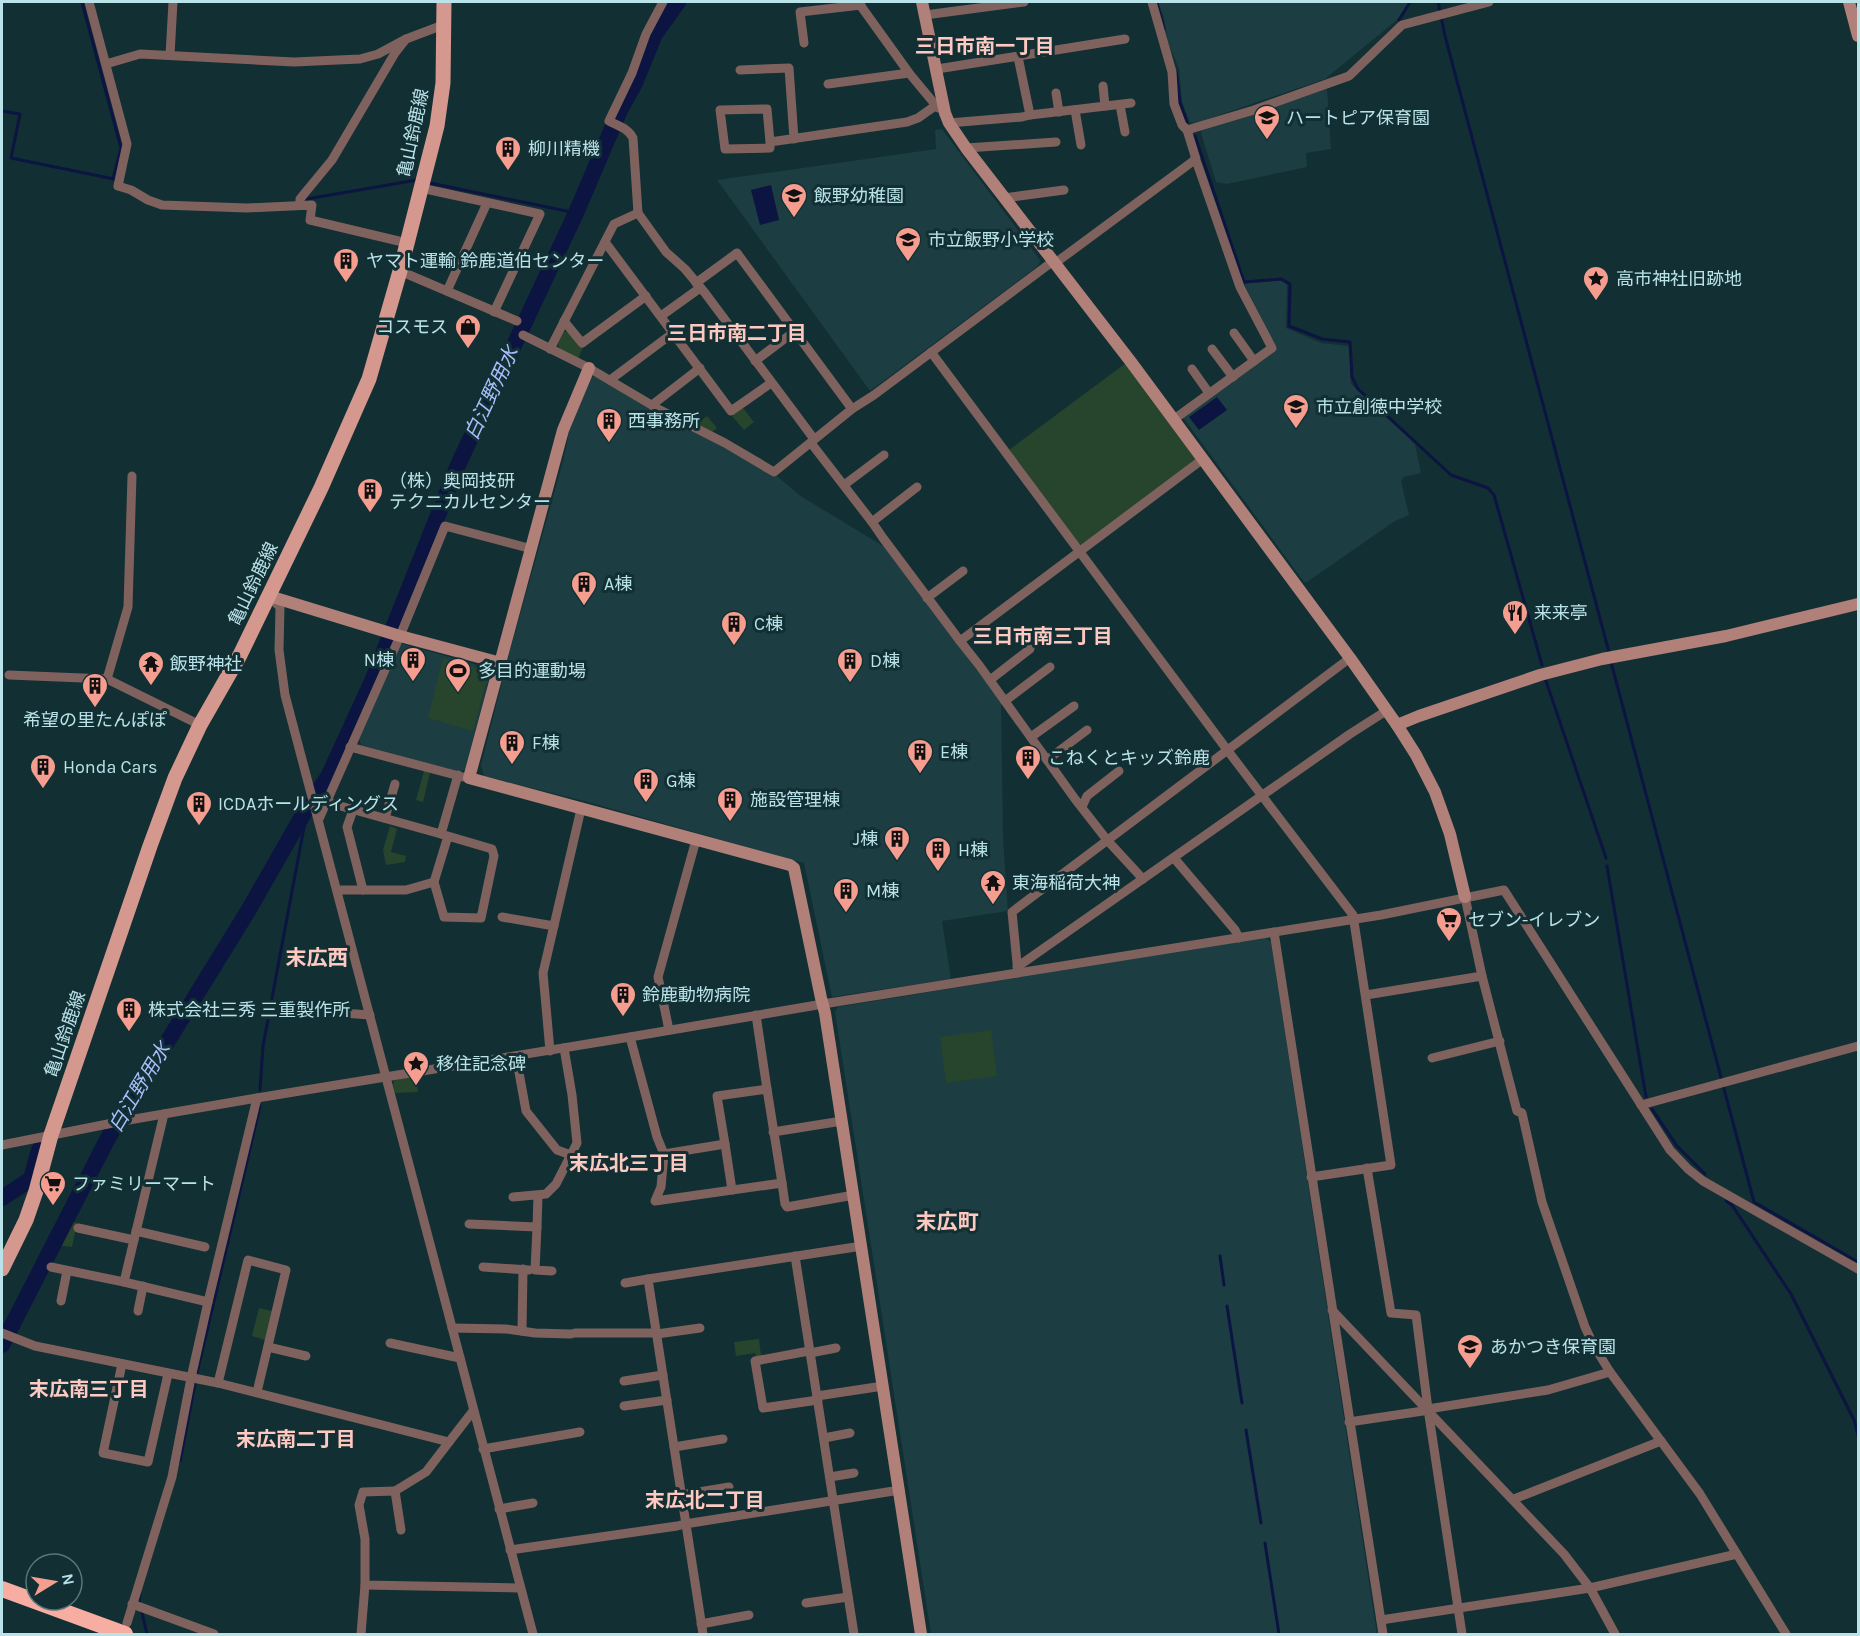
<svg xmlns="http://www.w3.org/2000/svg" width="1860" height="1636" viewBox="0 0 1860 1636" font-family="Karla,'Noto Sans JP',sans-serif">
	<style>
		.built { fill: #1c3d42 }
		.green { fill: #27452d }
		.water { fill: #0c1541 }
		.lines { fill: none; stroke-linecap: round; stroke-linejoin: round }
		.stream { stroke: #0c1541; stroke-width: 3 }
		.river { stroke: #0c1541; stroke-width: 16 }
		.street { stroke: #7f625d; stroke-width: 9 }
		.secondary { stroke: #b08079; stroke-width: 12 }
		.primary { stroke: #d5988e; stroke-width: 15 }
		.highway { stroke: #f7ada2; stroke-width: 16 }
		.labels { text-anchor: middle; stroke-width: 6; stroke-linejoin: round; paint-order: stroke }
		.poi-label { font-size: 18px; fill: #b9e2e9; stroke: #122f33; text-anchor: start }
		.street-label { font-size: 18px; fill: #b9e2e9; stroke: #122f33 }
		.neighbourhood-label { font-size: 20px; font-weight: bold; fill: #fdc9c1; stroke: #122f33 }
		.water-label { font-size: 20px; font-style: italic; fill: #a8befb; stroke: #122f33 }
		.quarter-label { font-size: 21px; font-weight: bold; fill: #fdc9c1; stroke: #122f33 }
	</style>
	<rect width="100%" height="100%" fill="#122f33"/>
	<g class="built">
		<polygon points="1158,2 1411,2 1397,20 1325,79 1199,122 1190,123 1182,102 1179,69 1168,42 1164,18"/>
		<polygon points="1327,89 1331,149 1306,153 1307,167 1227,184 1216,182 1201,133 1202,130"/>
		<polygon points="942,129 1040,260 1039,265 870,391 717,180 936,149 935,130"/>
		<polygon points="1282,280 1287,285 1286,328 1321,343 1349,346 1351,384 1415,444 1421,473 1404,477 1401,481 1409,515 1395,521 1307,582 1304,582 1182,416 1277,348 1244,284"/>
		<polygon points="596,376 777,476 799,495 888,549 1001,700 1003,839 1008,911 942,921 951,979 832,997 804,863 584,801 484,776 481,765 508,658 563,461 568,438 567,434 591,377"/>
		<polygon points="403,644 489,668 491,671 465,769 461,772 361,745 359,739 400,646"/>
		<polygon points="1265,937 1271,942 1377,1634 931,1634 835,1012 838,1007"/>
	</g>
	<g class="green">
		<polygon points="570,331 583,347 578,359 560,351 558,344 564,332"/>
		<polygon points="1126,363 1198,460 1080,548 1009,450"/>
		<polygon points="743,408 754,422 744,430 732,416"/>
		<polygon points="707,416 717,428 711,433 696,425"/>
		<polygon points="443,658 489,671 473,731 428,718"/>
		<polygon points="424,771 430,773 423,802 416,800"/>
		<polygon points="390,826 397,829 391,852 406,856 405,862 386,865 383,850"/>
		<polygon points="991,1030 997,1076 946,1083 940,1037"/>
		<polygon points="416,1076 418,1092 395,1093 393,1084 395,1080"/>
		<polygon points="70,1221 77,1223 72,1247 58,1245"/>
		<polygon points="259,1308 272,1311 265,1340 252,1336"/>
		<polygon points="759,1339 761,1356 756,1357 755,1353 736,1356 734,1342"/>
	</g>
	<g class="water">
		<polygon points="771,185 779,220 760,225 751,190"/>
		<polygon points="1217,397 1227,410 1199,430 1189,417"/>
	</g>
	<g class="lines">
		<g class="stream">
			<polyline points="82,2 121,148 113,179"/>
			<polyline points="1438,2 1445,36 1610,656"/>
			<polyline points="1157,3 1164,29"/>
			<polyline points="1399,20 1410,2"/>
			<polyline points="1176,72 1180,102 1187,122"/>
			<polyline points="2,111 20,114 11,158 114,179"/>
			<polyline points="1195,136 1244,282 1281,279 1290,284 1289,326 1322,339 1350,342 1352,377 1358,389 1451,475 1488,488 1494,495 1542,665"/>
			<polyline points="430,183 576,213"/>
			<polyline points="307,199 417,180"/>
			<polyline points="1611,662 1754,1202 1858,1262"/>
			<polyline points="1546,681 1606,858"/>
			<polyline points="1607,866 1646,1097"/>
			<polyline points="260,1090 263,1046 308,806"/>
			<polyline points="1652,1109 1677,1146 1705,1174"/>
			<polyline points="1726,1201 1732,1205 1791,1294 1854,1420 1858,1435"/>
			<polyline points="1220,1256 1224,1285"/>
			<polyline points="1227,1306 1242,1403"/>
			<polyline points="197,1373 260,1106"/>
			<polyline points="1246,1430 1261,1523"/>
			<polyline points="180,1461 196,1379"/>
			<polyline points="1265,1543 1279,1634"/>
			<polyline points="140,1594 139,1600 147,1634"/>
		</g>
		<g class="river">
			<polyline points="318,791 328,777 372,681 458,465 576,213 620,110 635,83 655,34 678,2"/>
			<polyline points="2,1198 31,1179 39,1150"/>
			<polyline points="2,1345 108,1138 248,911 308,806"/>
		</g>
		<g class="street">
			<polyline points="89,2 127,144 118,186 131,190 148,200 162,205 247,208 312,205 310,220 407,243"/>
			<polyline points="858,2 909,73 938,108"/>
			<polyline points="925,15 1024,2"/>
			<polyline points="804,43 800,12 861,5"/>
			<polyline points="170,55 173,2"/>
			<polyline points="1018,57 1030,115"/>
			<polyline points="106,64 140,54 294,62 360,59 378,54 406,39"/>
			<polyline points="937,69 1125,39"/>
			<polyline points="740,70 789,68 794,139"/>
			<polyline points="828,84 909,73"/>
			<polyline points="1103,86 1105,106"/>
			<polyline points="1056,93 1059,112"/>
			<polyline points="1120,105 1125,132"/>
			<polyline points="1075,110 1081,145"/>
			<polyline points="949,123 1022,117 1030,115 1131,103"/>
			<polyline points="1187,130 1254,110 1349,76 1402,25 1489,2"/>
			<polyline points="770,142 770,148 725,149 720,110 767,109 770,142 907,122 918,118 935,106"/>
			<polyline points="966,148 1056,142"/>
			<polyline points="421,188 540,214 494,312"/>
			<polyline points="1004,198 1064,190"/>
			<polyline points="300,204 300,199 304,194 332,160 395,53 406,39 443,25"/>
			<path d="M638,213L633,138C628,128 618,126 609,121L632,73L646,34L663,2"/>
			<polyline points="605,242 731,411 771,383"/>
			<polyline points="1054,264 1196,159 1187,130 1182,125 1174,104 1172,72 1152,2"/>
			<polyline points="400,271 517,321"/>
			<polyline points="696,283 737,253 852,409"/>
			<polyline points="447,291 487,203"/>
			<polyline points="661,316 700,288"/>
			<polyline points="564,321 582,343 646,296"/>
			<polyline points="1234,333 1254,361"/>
			<polyline points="523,335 589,368 660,410 725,443 774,472 852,409 874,395 1052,262"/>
			<polyline points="550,349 614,224 638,213 666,252 685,269 705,293 814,439"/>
			<polyline points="1212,349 1233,377"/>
			<polyline points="931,352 1228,751 1353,915 1391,1165 1311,1177"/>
			<polyline points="755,361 795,331"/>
			<polyline points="1192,369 1209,393"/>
			<polyline points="610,380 673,333"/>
			<polyline points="652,405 700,368"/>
			<polyline points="1173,420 1272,348 1240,287 1197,163 1194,160"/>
			<polyline points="811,443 872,522 883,538 960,641 979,665 1075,799 1107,840 1143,879"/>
			<polyline points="844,485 884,455"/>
			<polyline points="872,522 917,487"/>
			<polyline points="270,598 280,607 279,650 285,695 533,1634"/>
			<polyline points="927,598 963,571"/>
			<polyline points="960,641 1203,459"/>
			<polyline points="9,675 107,679 200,725"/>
			<polyline points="107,679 128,607 132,476"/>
			<polyline points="990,680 1030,649"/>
			<polyline points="1005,701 1050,667"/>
			<polyline points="1031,737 1074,706"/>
			<polyline points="350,747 463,777"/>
			<polyline points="1047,760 1087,730"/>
			<polyline points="326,802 441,834"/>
			<polyline points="1082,807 1087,796 1119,771"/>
			<polyline points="353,810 347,827 363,890"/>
			<polyline points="385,818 395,784"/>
			<polyline points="319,819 400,636 445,526 532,549"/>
			<polyline points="448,836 434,882 444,917 481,918 494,856 492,849 441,834 458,775"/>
			<polyline points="1174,858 1235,930 1239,938"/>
			<polyline points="338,890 406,890 434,882"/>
			<polyline points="1465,897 1482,976 1517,1111 1522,1113 1542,1202 1585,1327 1594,1346 1610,1372 1700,1494 1786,1634"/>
			<polyline points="502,917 554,926"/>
			<polyline points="1274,932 1383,1634"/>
			<polyline points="1017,967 1350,734 1386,711"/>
			<polyline points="1018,973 1012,912 1350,658"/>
			<polyline points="1366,995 1482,976"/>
			<polyline points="302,1010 370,1015"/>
			<polyline points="756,1015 767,1089"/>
			<polyline points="669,1030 658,977 696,840"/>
			<polyline points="630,1037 657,1137 664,1154 661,1187 655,1201 782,1183 767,1089 717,1096 725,1144 664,1154"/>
			<polyline points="550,1051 543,973 581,809"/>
			<polyline points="516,1056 526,1111 557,1150 571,1155"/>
			<polyline points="1432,1058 1500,1041"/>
			<polyline points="1641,1105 1858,1046"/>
			<polyline points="773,1132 842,1121"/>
			<polyline points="725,1144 732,1190"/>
			<polyline points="2,1145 123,1121 257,1098 630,1037 823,1004 1381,915 1504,890 1670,1150 1688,1169 1703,1181 1858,1269"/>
			<polyline points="1367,1168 1391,1313 1416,1315 1428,1409 1462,1634"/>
			<polyline points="782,1183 785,1204 787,1207 854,1195"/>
			<polyline points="513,1197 546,1194 556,1184 577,1143 572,1095 564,1048"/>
			<polyline points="469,1224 537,1227 538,1196"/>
			<polyline points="537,1227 535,1270 552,1271"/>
			<polyline points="78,1228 134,1240"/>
			<polyline points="136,1231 205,1247"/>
			<polyline points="795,1256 854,1634"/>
			<polyline points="51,1267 124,1282"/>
			<polyline points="483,1267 529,1270"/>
			<polyline points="625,1283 648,1279"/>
			<polyline points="61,1301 67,1271"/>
			<polyline points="208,1302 257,1098"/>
			<polyline points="1332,1310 1564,1554 1590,1588 1615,1634"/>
			<polyline points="138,1311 143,1286"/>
			<polyline points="452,1328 506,1329 535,1333 571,1334 575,1333 657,1333"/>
			<polyline points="522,1331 523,1269"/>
			<polyline points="2,1333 35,1346 218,1383 449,1442 473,1411"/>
			<polyline points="657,1334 700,1328"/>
			<polyline points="390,1343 460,1358"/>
			<polyline points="268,1347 306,1356"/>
			<polyline points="809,1351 755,1361 763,1408 818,1400"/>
			<polyline points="810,1353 836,1348"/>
			<polyline points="122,1364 103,1453 148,1462 168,1374"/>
			<polyline points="624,1381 663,1375"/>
			<polyline points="218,1383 248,1260 286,1270 257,1392"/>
			<polyline points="817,1396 883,1386"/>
			<polyline points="624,1406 667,1400"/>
			<polyline points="1349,1422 1423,1411 1428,1409 1548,1390 1610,1372"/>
			<polyline points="824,1438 850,1433"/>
			<polyline points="674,1447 723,1439"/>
			<polyline points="483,1449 580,1432"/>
			<polyline points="830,1477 854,1473"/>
			<polyline points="395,1491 363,1492 359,1505 365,1539 365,1585 520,1588"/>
			<polyline points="681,1495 729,1487"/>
			<polyline points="1514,1499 1661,1441"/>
			<polyline points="499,1509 533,1503"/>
			<polyline points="401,1530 395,1491 426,1472 449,1442"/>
			<polyline points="510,1550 677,1526 685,1524 900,1490"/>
			<polyline points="806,1603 848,1597"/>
			<polyline points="132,1604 214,1634"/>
			<polyline points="1381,1620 1590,1588 1737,1554"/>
			<polyline points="127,1623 172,1477 191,1378 208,1302 124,1282 164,1114"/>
			<polyline points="701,1624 749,1615"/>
			<polyline points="361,1634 365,1585"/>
			<polyline points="703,1634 648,1279 862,1246"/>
		</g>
		<g class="secondary">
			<polyline points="922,2 945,113 949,123 966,148 1131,362 1350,658 1397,725 1416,755 1435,792 1450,834 1465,897"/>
			<polyline points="1849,2 1858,36"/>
			<polyline points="589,368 563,430 469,778 790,865 794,868 821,998 825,1013 921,1634"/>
			<polyline points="269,596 400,636 501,663"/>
			<polyline points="1397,725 1419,716 1540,675 1602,659 1726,636 1858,604"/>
		</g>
		<polyline class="primary" points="2,1269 26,1220 36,1191 51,1135 150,846 175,778 200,725 240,655 321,488 369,379 400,271 437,126 443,83 444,2"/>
		<polyline class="highway" points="2,1589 125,1634"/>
	</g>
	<defs>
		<symbol id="school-pin" viewBox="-11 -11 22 30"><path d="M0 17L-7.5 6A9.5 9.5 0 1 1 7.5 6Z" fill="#f59d8f" stroke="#122f33"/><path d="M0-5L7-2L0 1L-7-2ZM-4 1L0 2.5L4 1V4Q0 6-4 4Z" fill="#111"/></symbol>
		<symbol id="building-pin" viewBox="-11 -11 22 30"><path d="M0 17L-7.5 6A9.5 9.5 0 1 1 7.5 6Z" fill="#f59d8f" stroke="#122f33"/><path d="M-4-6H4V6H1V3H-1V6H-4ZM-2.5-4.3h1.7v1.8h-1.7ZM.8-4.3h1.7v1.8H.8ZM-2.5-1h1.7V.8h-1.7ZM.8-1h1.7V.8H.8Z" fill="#111"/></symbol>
		<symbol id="sight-pin" viewBox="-11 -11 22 30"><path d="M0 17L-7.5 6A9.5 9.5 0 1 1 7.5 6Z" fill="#f59d8f" stroke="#122f33"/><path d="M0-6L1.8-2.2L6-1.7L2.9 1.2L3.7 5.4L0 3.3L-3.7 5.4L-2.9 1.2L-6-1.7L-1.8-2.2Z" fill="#111"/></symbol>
		<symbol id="shop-pin" viewBox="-11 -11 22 30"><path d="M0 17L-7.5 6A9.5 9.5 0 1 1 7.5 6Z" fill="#f59d8f" stroke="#122f33"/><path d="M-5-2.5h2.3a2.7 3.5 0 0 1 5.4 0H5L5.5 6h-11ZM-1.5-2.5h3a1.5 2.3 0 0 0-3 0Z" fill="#111"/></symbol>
		<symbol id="restaurant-pin" viewBox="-11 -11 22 30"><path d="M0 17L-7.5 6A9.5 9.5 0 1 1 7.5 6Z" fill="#f59d8f" stroke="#122f33"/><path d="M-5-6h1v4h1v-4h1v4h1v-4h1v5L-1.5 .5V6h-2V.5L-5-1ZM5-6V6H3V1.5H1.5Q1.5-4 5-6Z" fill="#111"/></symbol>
		<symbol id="temple-pin" viewBox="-11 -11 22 30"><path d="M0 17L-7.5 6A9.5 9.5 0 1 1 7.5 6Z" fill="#f59d8f" stroke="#122f33"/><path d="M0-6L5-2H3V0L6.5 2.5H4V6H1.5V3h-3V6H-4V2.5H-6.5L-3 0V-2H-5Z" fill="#111"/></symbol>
		<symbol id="stadium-pin" viewBox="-11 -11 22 30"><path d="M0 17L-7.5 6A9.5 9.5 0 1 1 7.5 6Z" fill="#f59d8f" stroke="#122f33"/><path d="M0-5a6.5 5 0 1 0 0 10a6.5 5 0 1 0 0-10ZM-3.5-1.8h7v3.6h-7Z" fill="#111"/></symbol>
		<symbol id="supermarket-pin" viewBox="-11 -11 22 30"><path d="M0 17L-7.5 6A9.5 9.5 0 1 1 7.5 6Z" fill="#f59d8f" stroke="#122f33"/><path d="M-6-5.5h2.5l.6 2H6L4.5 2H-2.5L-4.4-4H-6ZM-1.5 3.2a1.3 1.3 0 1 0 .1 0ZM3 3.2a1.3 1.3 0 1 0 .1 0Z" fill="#111"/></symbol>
	</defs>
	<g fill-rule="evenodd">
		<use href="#school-pin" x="1252" y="103" width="30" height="40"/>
		<use href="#building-pin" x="493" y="134" width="30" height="40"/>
		<use href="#school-pin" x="779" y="181" width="30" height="40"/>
		<use href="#school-pin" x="893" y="225" width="30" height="40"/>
		<use href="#building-pin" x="331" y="246" width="30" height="40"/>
		<use href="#sight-pin" x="1581" y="264" width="30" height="40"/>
		<use href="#shop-pin" x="453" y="312" width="30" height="40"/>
		<use href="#school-pin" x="1281" y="392" width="30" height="40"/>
		<use href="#building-pin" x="594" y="406" width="30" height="40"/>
		<use href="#building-pin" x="355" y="476" width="30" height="40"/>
		<use href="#building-pin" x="569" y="569" width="30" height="40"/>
		<use href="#restaurant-pin" x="1500" y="598" width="30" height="40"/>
		<use href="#building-pin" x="719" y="609" width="30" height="40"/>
		<use href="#building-pin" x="398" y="645" width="30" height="40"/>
		<use href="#building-pin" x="835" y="646" width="30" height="40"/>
		<use href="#temple-pin" x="136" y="649" width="30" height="40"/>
		<use href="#stadium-pin" x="443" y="656" width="30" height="40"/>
		<use href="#building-pin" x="80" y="671" width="30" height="40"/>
		<use href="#building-pin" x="497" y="728" width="30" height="40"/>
		<use href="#building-pin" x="905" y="737" width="30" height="40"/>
		<use href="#building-pin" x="1013" y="743" width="30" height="40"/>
		<use href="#building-pin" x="28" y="752" width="30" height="40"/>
		<use href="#building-pin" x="631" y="766" width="30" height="40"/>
		<use href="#building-pin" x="715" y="785" width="30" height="40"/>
		<use href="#building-pin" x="184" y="789" width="30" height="40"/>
		<use href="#building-pin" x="882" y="824" width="30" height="40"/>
		<use href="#building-pin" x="923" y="835" width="30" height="40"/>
		<use href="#temple-pin" x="978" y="868" width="30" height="40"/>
		<use href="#building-pin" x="831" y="876" width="30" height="40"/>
		<use href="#supermarket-pin" x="1434" y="905" width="30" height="40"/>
		<use href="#building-pin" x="608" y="980" width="30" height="40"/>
		<use href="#building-pin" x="114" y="995" width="30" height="40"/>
		<use href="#sight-pin" x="401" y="1049" width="30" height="40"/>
		<use href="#supermarket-pin" x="38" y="1169" width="30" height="40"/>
		<use href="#school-pin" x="1455" y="1332" width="30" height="40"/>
	</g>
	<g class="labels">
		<g class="poi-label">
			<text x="1286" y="124">ハートピア保育園</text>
			<text x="528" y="155">柳川精機</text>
			<text x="814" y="202">飯野幼稚園</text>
			<text x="928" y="246">市立飯野小学校</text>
			<text x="366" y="267">ヤマト運輸 鈴鹿道伯センター</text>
			<text x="1616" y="285">高市神社旧跡地</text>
			<text x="448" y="333" text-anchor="end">コスモス</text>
			<text x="1316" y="413">市立創徳中学校</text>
			<text x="628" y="427">西事務所</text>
			<text x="389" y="487">（株）奥岡技研<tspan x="389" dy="21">テクニカルセンター</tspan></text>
			<text x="604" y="590">A棟</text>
			<text x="1534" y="619">来来亭</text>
			<text x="754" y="630">C棟</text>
			<text x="394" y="666" text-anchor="end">N棟</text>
			<text x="870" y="667">D棟</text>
			<text x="170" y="670">飯野神社</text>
			<text x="478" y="677">多目的運動場</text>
			<text x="95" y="726" text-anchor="middle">希望の里たんぽぽ</text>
			<text x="532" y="749">F棟</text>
			<text x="940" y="758">E棟</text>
			<text x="1048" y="764">こねくとキッズ鈴鹿</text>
			<text x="63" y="773">Honda Cars</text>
			<text x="666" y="787">G棟</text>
			<text x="750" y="806">施設管理棟</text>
			<text x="218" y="810">ICDAホールディングス</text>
			<text x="878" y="845" text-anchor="end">J棟</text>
			<text x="958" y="856">H棟</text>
			<text x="1012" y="889">東海稲荷大神</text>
			<text x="866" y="897">M棟</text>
			<text x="1468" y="926">セブン-イレブン</text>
			<text x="642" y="1001">鈴鹿動物病院</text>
			<text x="148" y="1016">株式会社三秀 三重製作所</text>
			<text x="436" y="1070">移住記念碑</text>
			<text x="72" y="1190">ファミリーマート</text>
			<text x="1490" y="1353">あかつき保育園</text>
		</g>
		<g class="street-label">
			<text transform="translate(413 133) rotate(-78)" y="6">亀山鈴鹿線</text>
			<text transform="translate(253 584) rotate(-64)" y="6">亀山鈴鹿線</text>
			<text transform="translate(65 1034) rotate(-71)" y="6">亀山鈴鹿線</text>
		</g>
		<g class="neighbourhood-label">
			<text x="985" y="53">三日市南一丁目</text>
			<text x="737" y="340">三日市南二丁目</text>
			<text x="1043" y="643">三日市南三丁目</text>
			<text x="629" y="1170">末広北三丁目</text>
			<text x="89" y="1396">末広南三丁目</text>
			<text x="296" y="1446">末広南二丁目</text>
			<text x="705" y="1507">末広北二丁目</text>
		</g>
		<g class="water-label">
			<text transform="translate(491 393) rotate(-65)" y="7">白江野用水</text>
			<text transform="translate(139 1087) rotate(-59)" y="7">白江野用水</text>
		</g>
		<g class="quarter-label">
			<text x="317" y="965">末広西</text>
			<text x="947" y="1229">末広町</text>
		</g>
	</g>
	<rect width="1860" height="1636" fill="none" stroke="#b9e2e9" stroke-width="6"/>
	<g transform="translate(54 1582) rotate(79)"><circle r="28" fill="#122f33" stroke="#55777c" stroke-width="1.5"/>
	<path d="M0-4.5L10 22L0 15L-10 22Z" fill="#f59d8f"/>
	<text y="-9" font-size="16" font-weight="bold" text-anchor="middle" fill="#b9e2e9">N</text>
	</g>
</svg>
